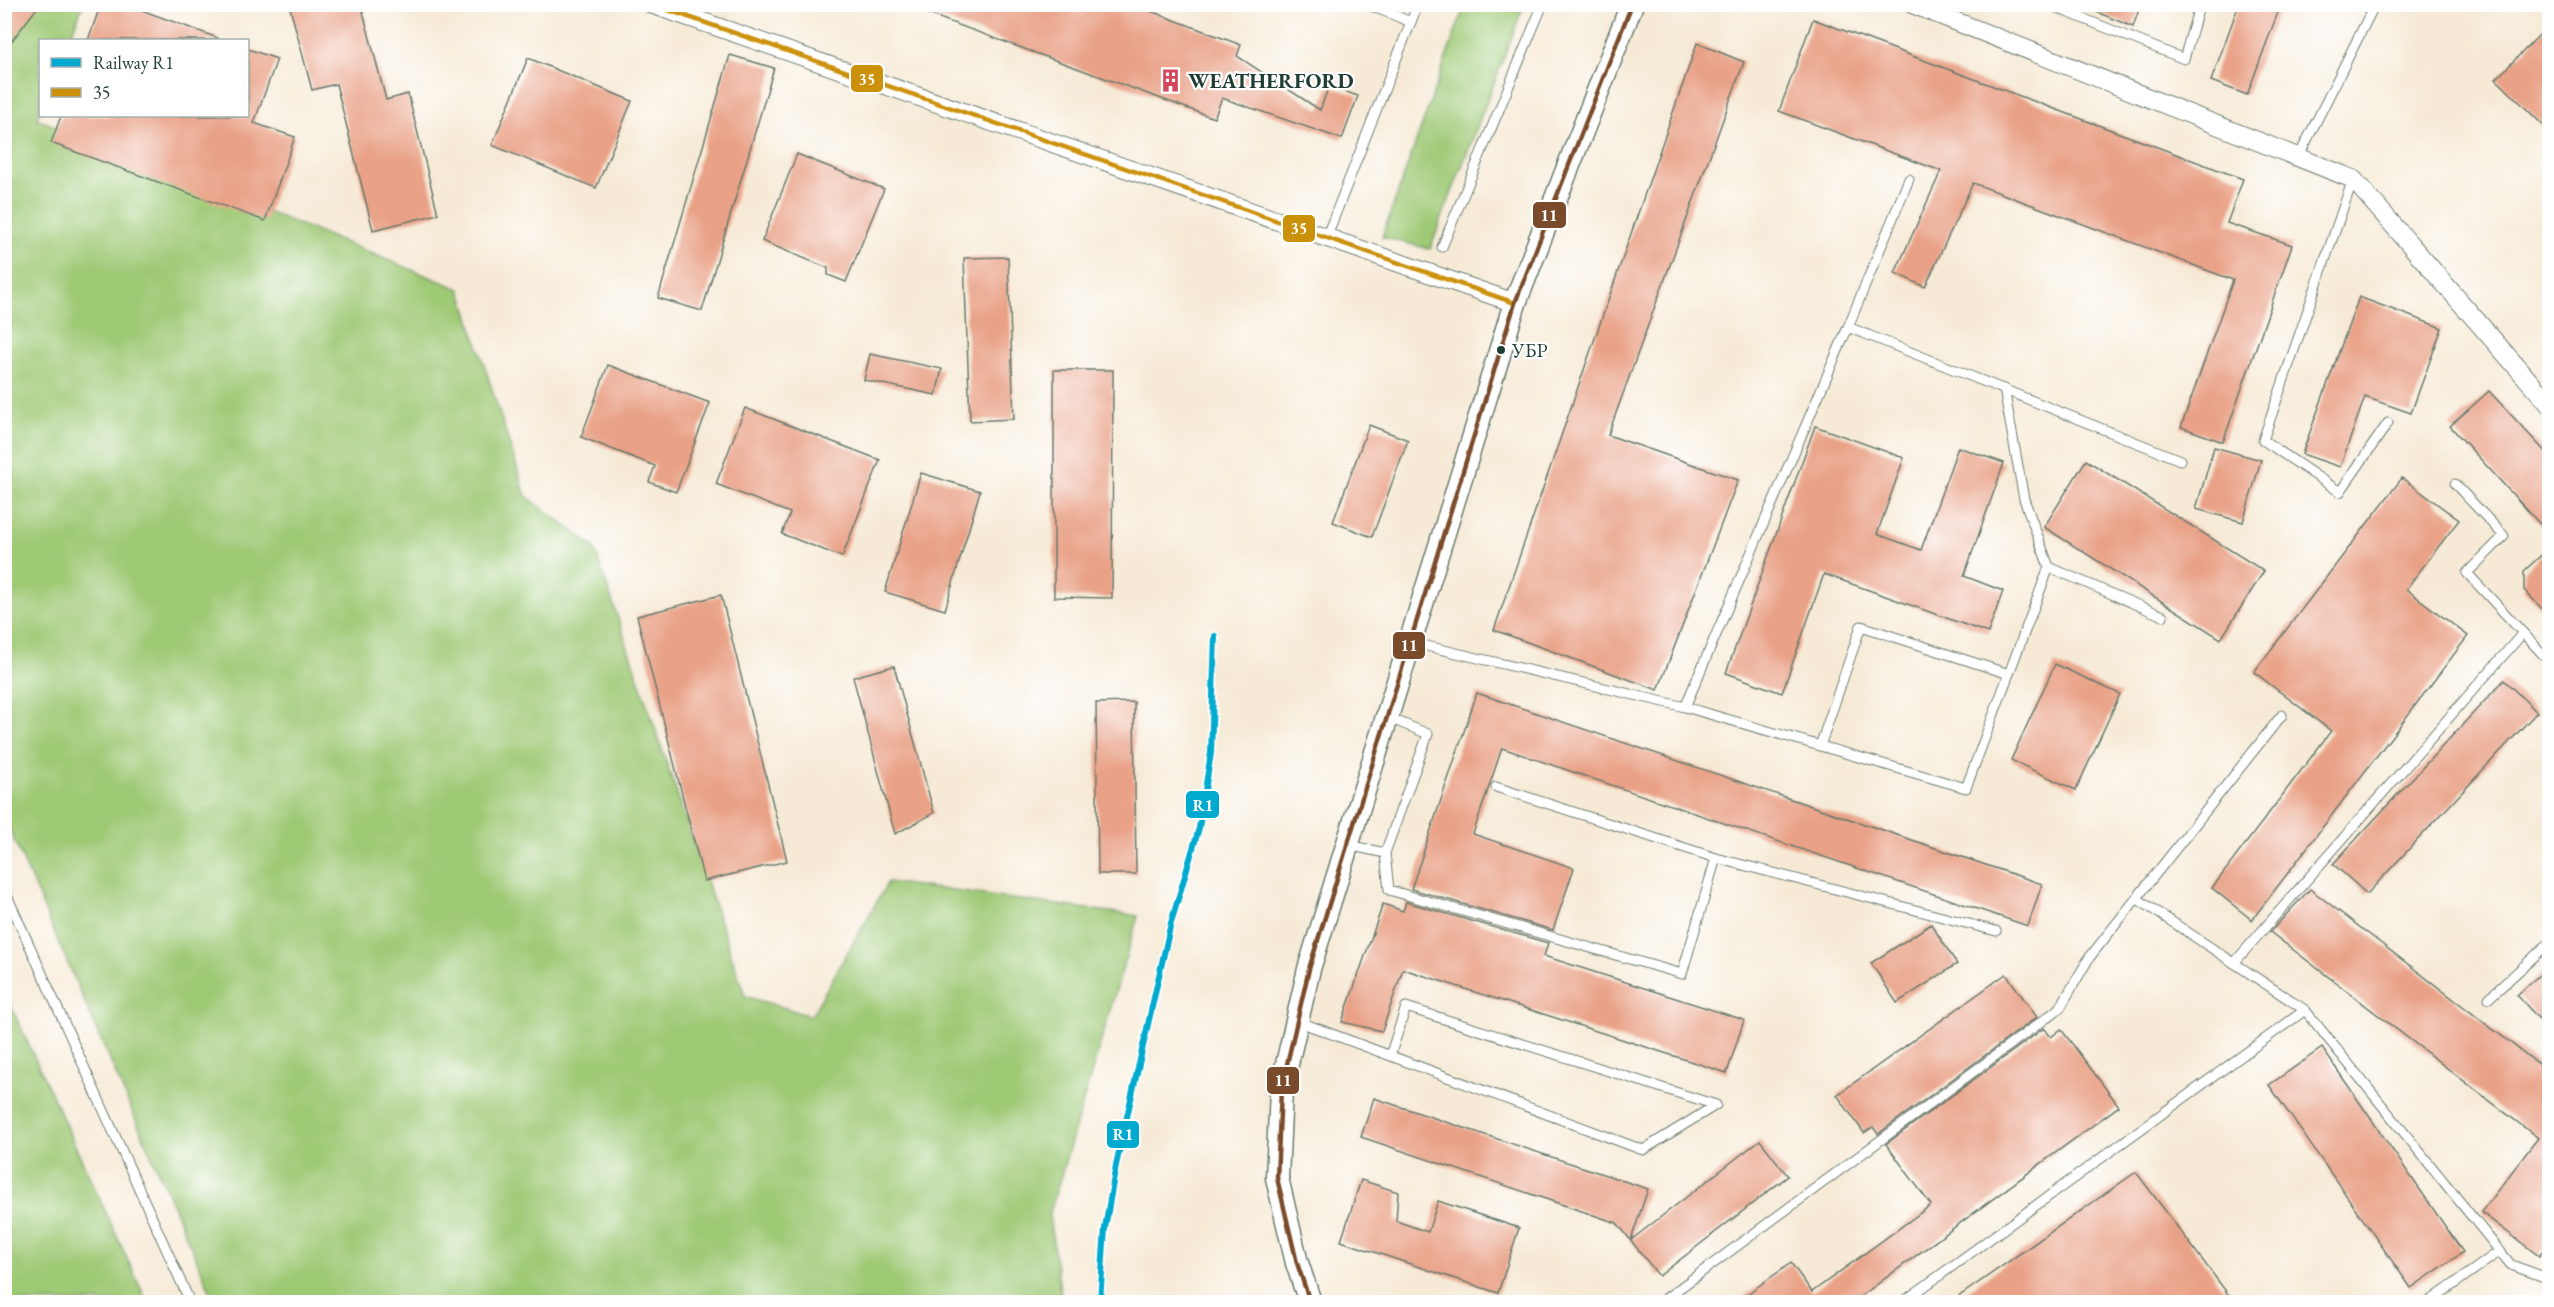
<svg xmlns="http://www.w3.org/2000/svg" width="2554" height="1307" viewBox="0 0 2554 1307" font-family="'EB Garamond',serif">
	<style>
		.green { fill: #9ec975; stroke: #5e8354; stroke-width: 1.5 }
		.building { fill: #e9a287 }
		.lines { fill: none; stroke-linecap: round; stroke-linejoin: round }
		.service-casing { stroke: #6a7a6d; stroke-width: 11 }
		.minor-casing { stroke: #6a7a6d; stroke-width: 20 }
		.tertiary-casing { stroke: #6a7a6d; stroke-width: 25 }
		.service { stroke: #fff; stroke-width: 9 }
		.minor { stroke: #fff; stroke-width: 18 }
		.tertiary { stroke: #fff; stroke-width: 22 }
		.bus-1-casing { stroke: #fff; stroke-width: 9 }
		.bus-2-casing { stroke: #fff; stroke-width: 9 }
		.bus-1 { stroke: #cc910a; stroke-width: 4.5 }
		.bus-2 { stroke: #7a4b2a; stroke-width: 4.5 }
		.rail-1-casing { stroke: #fff; stroke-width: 10 }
		.rail-1 { stroke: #00a9ce; stroke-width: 6 }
		.bus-dot { fill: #1f3d34; stroke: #fff; stroke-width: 2 }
		.labels { text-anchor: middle; stroke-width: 4.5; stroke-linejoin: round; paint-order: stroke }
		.bus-label { font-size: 20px; fill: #1f3d34; stroke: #fff; text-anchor: start }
		.poi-label { font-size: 21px; font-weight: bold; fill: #1f3d34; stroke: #fff; text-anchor: start }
		.line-badge { stroke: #fff; stroke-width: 2 }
		.badge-label { font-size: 16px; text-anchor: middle; font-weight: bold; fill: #fff }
	</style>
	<rect width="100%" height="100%" fill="#fff"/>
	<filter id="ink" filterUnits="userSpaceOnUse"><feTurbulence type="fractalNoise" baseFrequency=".0167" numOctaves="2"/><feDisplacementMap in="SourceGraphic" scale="12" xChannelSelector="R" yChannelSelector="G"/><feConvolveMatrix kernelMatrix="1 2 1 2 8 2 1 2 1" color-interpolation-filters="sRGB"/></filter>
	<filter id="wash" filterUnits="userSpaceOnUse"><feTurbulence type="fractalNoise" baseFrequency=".008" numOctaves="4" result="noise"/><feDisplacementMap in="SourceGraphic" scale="24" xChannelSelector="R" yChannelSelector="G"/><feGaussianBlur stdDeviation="1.35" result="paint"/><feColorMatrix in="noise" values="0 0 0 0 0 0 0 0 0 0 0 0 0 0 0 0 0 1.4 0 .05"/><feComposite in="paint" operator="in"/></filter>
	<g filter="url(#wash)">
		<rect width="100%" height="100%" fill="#f6ead6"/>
		<g class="green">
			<polygon points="4,5 83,5 69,40 40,40 40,110 37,119 460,289 526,496 594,547 745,996 811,1016 888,882 1138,916 1049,1216 1062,1302 215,1302 5,819"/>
			<polygon points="1465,5 1524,5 1430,249 1382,237"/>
			<polygon points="5,993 147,1302 5,1302"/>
		</g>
		<g id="blocks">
			<g class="building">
				<polygon points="4,4 40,4 4,51"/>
				<polygon points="101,4 125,4 218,38 218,40 88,40"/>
				<polygon points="289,4 361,4 386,100 408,94 438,214 373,230 336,84 312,90"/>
				<polygon points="909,4 1132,4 1241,45 1237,56 1320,110 1329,86 1358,96 1342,139 1222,98 1214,118 909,7"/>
				<polygon points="2077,4 2141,4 2133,27"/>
				<polygon points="2239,4 2281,4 2247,95 2211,81"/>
				<polygon points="1813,19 2243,179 2227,223 2292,245 2223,442 2181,427 2233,280 1973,183 1925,287 1895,273 1941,171 1779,111"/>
				<polygon points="2550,24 2550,132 2496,79"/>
				<polygon points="1697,43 1744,62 1608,435 1738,480 1658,690 1494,630"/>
				<polygon points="248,49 277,59 254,123 295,137 265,221 51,143 61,116 248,116"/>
				<polygon points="730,55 774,68 702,311 658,298"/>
				<polygon points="528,58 632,101 596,188 492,145"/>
				<polygon points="797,154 884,189 846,282 828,275 828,268 762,241"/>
				<polygon points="1008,257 1014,419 970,421 964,258"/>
				<polygon points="2359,297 2442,328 2411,413 2365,397 2340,467 2302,454"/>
				<polygon points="870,354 942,369 936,395 864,380"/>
				<polygon points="608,365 710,403 676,492 649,482 655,466 581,437"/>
				<polygon points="1054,370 1113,370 1112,598 1054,597"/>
				<polygon points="2489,391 2550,457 2550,535 2450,426"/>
				<polygon points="745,408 880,460 842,557 782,534 790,513 716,484"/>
				<polygon points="1369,425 1408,440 1372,537 1333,522"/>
				<polygon points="1815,426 1904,458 1877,534 1921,550 1958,447 2004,463 1964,576 2003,591 1988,633 1824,574 1782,693 1726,673"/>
				<polygon points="2214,447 2261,460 2243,522 2196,509"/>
				<polygon points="2086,460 2264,571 2221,639 2044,527"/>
				<polygon points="921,473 980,491 945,610 885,592"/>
				<polygon points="2402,478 2459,520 2406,589 2468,636 2252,920 2212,888 2331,731 2254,672"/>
				<polygon points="2550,547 2550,617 2524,590 2524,571"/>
				<polygon points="721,595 787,861 704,881 637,616"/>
				<polygon points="2055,664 2120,694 2076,790 2011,760"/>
				<polygon points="894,666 934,813 895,834 853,677"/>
				<polygon points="2504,680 2537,712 2367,894 2333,864"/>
				<polygon points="1477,693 2042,884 2028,926 1502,748 1473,834 1574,868 1553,930 1411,889"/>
				<polygon points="1134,702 1136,874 1098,874 1096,703"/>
				<polygon points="2310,889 2550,1073 2550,1243 2539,1256 2481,1212 2538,1138 2270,932"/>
				<polygon points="1406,902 1548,943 1544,956 1744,1020 1727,1073 1403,969 1382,1031 1342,1022 1383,904 1403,911"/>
				<polygon points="1931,924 1957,964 1897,1003 1871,963"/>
				<polygon points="2550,965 2550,1031 2517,995"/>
				<polygon points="2006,974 2037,1017 1878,1134 1873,1127 1864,1133 1837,1095"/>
				<polygon points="2044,1028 2051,1037 2061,1029 2119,1106 1853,1302 1736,1302 1791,1263 1812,1292 1931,1205 1886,1144"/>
				<polygon points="2322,1048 2463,1252 2411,1288 2269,1085"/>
				<polygon points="1374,1098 1648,1189 1631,1240 1760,1140 1788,1176 1659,1276 1617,1223 1361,1137"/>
				<polygon points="2136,1172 2234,1302 1951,1302"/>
				<polygon points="1361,1180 1398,1192 1396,1221 1428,1232 1438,1201 1519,1228 1498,1293 1341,1241"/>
			</g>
		</g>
	</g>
	<g filter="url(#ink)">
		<use href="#blocks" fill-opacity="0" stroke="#6a7a6d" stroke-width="1.5"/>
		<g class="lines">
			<defs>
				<g id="service">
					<polyline points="1366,4 1411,22"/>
					<polyline points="2047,4 2184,59 2198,10"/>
					<polyline points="2298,158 2375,4"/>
					<polyline points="2353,179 2263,440 2340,492 2388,423"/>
					<polyline points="1326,238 1418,4"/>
					<polyline points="1442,247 1543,4"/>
					<polyline points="1848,327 1909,179"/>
					<polyline points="2049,567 2163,616"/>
					<polyline points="2523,633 2550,662"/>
					<polyline points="1410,642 1685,707 1848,327 2180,460"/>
					<polyline points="1685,707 1966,788 2049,567 2024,499 2004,389"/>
					<polyline points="1820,746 1861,626 2009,674"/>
					<polyline points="1496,787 1716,858 1996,931"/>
					<polyline points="1348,845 1385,853 1428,734 1387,717"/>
					<polyline points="1385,853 1389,890 1682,974 1716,858"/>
					<polyline points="4,889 190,1302"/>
					<polyline points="2136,898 2305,1010 2511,1265 2550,1279"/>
					<polyline points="2234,963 2523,633 2467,573 2504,536 2455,484"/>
					<polyline points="2489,998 2550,942"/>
					<polyline points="1297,1021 1643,1150 1716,1105 1406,1007 1390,1056"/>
					<polyline points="1661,1302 2060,1008 2089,958 2282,715"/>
					<polyline points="1903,1302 2305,1010"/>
					<polyline points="2429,1302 2500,1251"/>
				</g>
				<g id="minor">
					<polyline points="651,4 1515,303"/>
					<polyline points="1912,4 2353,179 2550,405"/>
				</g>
				<polyline id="tertiary" points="1310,1302 1297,1263 1277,1178 1281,1090 1309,969 1515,303 1632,4"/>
			</defs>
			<use href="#service" class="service-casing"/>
			<use href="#minor" class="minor-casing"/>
			<use href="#tertiary" class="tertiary-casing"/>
			<use href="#service" class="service"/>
			<use href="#minor" class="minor"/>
			<use href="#tertiary" class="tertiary"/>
			<defs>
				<polyline id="bus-1" points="651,4 1515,303"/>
				<polyline id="bus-2" points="1310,1302 1297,1263 1277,1178 1281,1090 1309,969 1515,303 1632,4"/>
			</defs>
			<use href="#bus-1" class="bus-1-casing"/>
			<use href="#bus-2" class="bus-2-casing"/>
			<use href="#bus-1" class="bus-1"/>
			<use href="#bus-2" class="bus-2"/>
			<defs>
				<polyline id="rail-1" points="1100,1302 1105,1228 1116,1165 1171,923 1199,828 1211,753 1215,636"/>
			</defs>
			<use href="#rail-1" class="rail-1-casing"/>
			<use href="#rail-1" class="rail-1"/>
		</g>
	</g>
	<defs>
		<symbol id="building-bare" viewBox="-9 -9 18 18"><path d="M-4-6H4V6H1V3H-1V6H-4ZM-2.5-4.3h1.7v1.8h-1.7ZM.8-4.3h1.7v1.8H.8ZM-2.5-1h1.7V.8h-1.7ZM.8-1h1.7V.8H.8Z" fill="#d1495b" stroke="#fff" stroke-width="2.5" paint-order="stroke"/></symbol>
	</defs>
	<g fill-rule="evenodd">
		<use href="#building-bare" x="1154" y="64" width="33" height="33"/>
	</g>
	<circle class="bus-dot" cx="1501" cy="350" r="5"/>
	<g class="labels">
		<g class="bus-label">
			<text x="1512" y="357">УБР</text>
		</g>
		<g class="poi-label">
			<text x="1188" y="88">WEATHERFORD</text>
		</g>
	</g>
	<g class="line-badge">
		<rect x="850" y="64" width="34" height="29" rx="6" fill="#cc910a"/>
		<rect x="1532" y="201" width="35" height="28" rx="6" fill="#7a4b2a"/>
		<rect x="1282" y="214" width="34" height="29" rx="6" fill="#cc910a"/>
		<rect x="1392" y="631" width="34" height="29" rx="6" fill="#7a4b2a"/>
		<rect x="1185" y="790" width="35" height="29" rx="6" fill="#00a9ce"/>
		<rect x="1266" y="1066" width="34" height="29" rx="6" fill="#7a4b2a"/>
		<rect x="1106" y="1120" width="34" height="29" rx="6" fill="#00a9ce"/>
	</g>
	<g class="badge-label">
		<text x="867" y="85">35</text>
		<text x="1549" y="221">11</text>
		<text x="1299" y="234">35</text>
		<text x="1409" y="651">11</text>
		<text x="1203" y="811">R1</text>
		<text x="1283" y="1086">11</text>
		<text x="1123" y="1140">R1</text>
	</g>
	<rect width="2554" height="1307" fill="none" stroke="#fff" stroke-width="24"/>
	<rect x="39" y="39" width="210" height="78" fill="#ffffff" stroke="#a5b1ae" stroke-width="1.5"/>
	<rect x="51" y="58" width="30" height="9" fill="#00a9ce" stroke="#a5b1ae" stroke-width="1.5"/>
	<text x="93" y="69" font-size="18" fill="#1f3d34">Railway R1</text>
	<rect x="51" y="88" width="30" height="9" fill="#cc910a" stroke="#a5b1ae" stroke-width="1.5"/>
	<text x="93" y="99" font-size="18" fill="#1f3d34">35</text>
</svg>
